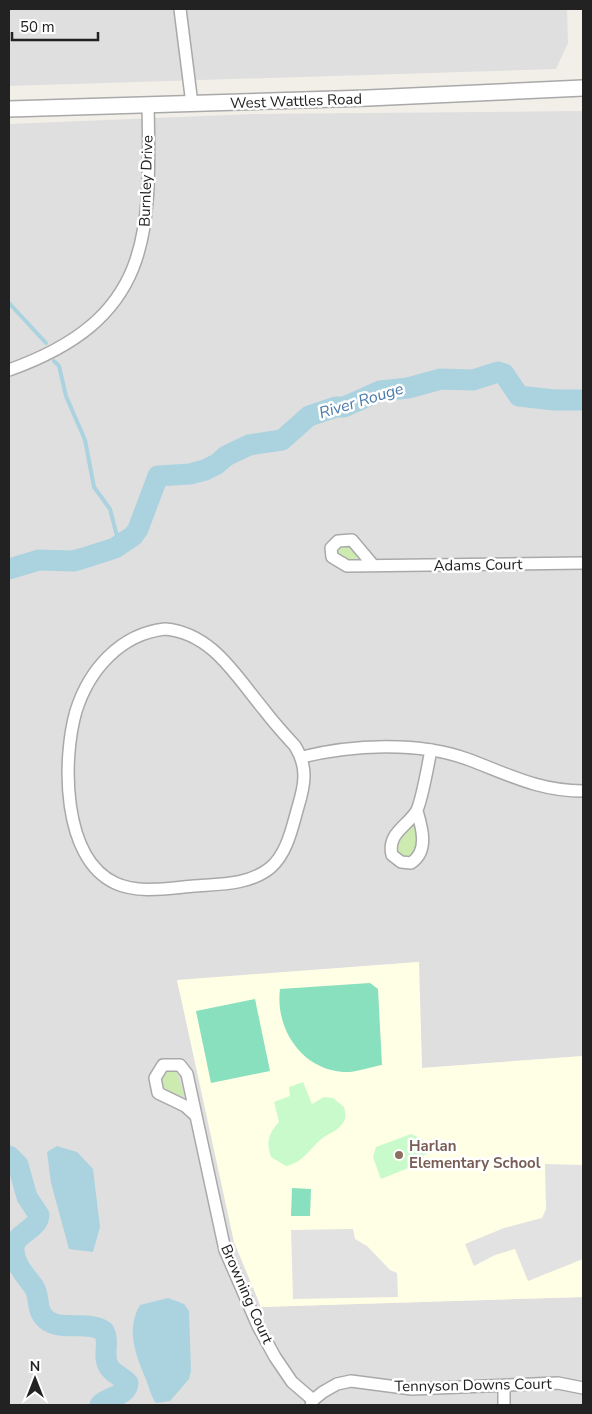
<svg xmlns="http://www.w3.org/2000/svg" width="592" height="1414" viewBox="0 0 592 1414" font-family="'Nunito Sans',sans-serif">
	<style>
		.residential { fill: #e0dfdf }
		.education { fill: #ffffe5 }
		.grass { fill: #cdebb0 }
		.park { fill: #c8facc }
		.pitch { fill: #88e0be }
		.parking { fill: #e2e2e2 }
		.water { fill: #aad3df }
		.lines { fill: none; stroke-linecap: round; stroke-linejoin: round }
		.stream { stroke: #aad3df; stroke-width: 4 }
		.river { stroke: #aad3df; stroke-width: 21 }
		.minor-casing { stroke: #a9a9a9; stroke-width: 14 }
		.tertiary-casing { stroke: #a9a9a9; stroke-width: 18 }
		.minor { stroke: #fff; stroke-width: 11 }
		.tertiary { stroke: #fff; stroke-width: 15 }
		.education-dot { fill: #8d6e63; stroke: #fff; stroke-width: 2 }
		.labels { text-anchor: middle; stroke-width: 5; stroke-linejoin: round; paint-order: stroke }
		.street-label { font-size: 15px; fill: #222; stroke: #fff }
		.education-label { font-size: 15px; font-weight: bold; fill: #785e54; stroke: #fff; text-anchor: start }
		.water-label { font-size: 16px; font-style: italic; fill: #4a7aab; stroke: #fff }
	</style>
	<rect width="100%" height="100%" fill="#f2efe9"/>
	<g class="residential">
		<polygon points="9,9 567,9 568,43 556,69 9,86"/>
		<polygon points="583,111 583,1056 422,1068 418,962 177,981 260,1307 583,1297 583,1405 9,1405 9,124 253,114"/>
	</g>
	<polygon class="education" points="419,962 422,1068 583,1056 583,1297 261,1307 234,1242 177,980"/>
	<g class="grass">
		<polygon points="347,543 358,555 356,560 351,562 338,554 337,548"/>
		<path d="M414,822C420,833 419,848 411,857L406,858L397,854L396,842Z"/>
		<path d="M176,1071L184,1094L182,1096C171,1093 155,1087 165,1073Z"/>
	</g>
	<g class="park">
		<path d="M303,1082L312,1104L324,1097L333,1098L344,1107C345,1111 346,1115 345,1119C341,1129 332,1132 324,1137C310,1147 305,1162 286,1166L271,1157C266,1142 268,1134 279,1122L274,1102L290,1096L289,1087Z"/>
		<polygon points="411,1134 422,1139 428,1153 421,1157 423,1162 381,1179 373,1157 376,1147"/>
	</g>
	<g class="pitch">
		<path d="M370,983L378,989L382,1065C370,1067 355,1073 343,1072C301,1069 275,1028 280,989Z"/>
		<polygon points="255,999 270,1071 211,1083 196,1011"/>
		<polygon points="292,1188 311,1189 310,1216 291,1216"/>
	</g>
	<g class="parking">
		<polygon points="545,1164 583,1165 583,1259 528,1281 515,1249 495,1255 474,1266 465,1244 504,1228 542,1218 546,1209"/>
		<polygon points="353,1229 355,1239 367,1246 390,1270 397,1273 398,1297 293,1299 291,1230"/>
	</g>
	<g class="water">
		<polygon points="57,1146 77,1152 93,1169 100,1227 93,1252 69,1249 51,1183 47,1152"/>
		<path d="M168,1298L184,1304L189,1311L191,1371L189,1379L170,1401L156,1403C150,1395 149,1386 145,1377C135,1353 126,1329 140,1305Z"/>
	</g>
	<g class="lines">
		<g class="stream">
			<polyline points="9,303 46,343"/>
			<polyline points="54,361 59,366 66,396 85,440 94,487 110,509 119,544"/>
		</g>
		<g class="river">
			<polyline points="9,569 39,560 73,561 84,558 115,548 133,536 138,529 158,476 190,474 205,470 217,464 226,456 249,445 282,440 309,416 336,407 344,407 380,391 408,388 441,379 473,380 498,372 504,374 519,396 554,400 583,400"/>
			<path d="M9,1156L18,1165L27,1197L39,1215C38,1231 12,1233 14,1251C15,1265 26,1276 34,1287C40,1296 36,1308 43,1316C56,1334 87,1319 104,1331C110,1342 102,1356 109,1367C113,1374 123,1377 128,1383C127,1397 107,1396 100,1405"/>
		</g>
		<defs>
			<g id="minor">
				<polyline points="180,9 192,104"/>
				<path d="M9,370C151,319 151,238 148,105"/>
				<polyline points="373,565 352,540 338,541 331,548 332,557 347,566 583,563"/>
				<path d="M165,629C213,633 237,678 265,711C274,723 285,735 295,746C308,767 305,784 298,807C292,828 287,854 270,868C249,885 219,884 194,886C170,888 138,894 115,883C62,858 62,760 76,711C89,670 120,634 165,629Z"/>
				<path d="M302,757C351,745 418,741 467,759C508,774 538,791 583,791"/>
				<path d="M417,811C422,828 429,851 411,863L401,862L392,855C387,834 406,827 416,812C422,802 428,764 431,750"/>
				<polyline points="195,1115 185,1106 158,1093 155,1078 163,1065 180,1065 187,1074 225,1250 258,1326 275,1357 292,1382 313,1400"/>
				<polyline points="504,1386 504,1405"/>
				<polyline points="311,1405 313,1400 323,1392 337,1384 351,1381 412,1389 558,1383 583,1388"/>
			</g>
			<polyline id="tertiary" points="9,109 368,98 583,88"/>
		</defs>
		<use href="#minor" class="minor-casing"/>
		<use href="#tertiary" class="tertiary-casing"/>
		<use href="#minor" class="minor"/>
		<use href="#tertiary" class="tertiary"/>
	</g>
	<circle class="education-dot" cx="399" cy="1155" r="5"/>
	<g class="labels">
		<g class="street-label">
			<text transform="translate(296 101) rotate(-2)" y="5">West Wattles Road</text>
			<text transform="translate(146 181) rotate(-88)" y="5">Burnley Drive</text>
			<text transform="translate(478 565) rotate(-1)" y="5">Adams Court</text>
			<text transform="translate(247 1294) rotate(66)" y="5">Browning Court</text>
			<text transform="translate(473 1385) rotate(-1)" y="5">Tennyson Downs Court</text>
		</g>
		<g class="education-label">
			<text x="409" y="1151">Harlan<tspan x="409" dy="17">Elementary School</tspan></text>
		</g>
		<g class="water-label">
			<text transform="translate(361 400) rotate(-17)" y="6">River Rouge</text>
		</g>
	</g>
	<rect width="592" height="1414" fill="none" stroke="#222222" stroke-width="20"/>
	<g transform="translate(35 1379)" stroke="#ffffff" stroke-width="4" paint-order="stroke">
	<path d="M0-4L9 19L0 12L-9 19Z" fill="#222222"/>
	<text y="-8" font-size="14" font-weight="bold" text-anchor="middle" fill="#222222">N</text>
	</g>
	<path d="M12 32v8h86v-8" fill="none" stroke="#222222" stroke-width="2.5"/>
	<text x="20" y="32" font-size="15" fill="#222222" stroke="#ffffff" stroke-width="4" paint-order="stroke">50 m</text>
</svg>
